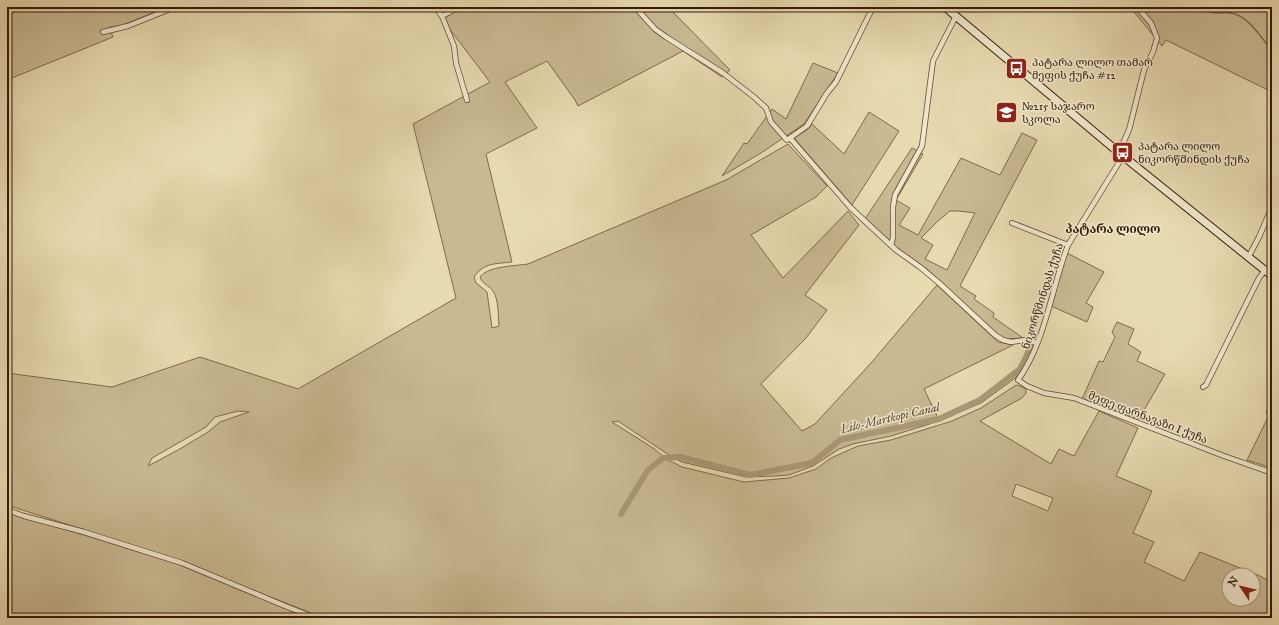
<svg xmlns="http://www.w3.org/2000/svg" width="1279" height="625" viewBox="0 0 1279 625" font-family="'IM FELL Great Primer','Noto Serif Georgian',serif">
	<style>
		.green { fill: #c9b993; stroke: #7f6a4c; fill-rule: evenodd }
		.lines { fill: none; stroke-linecap: round; stroke-linejoin: round }
		.stream { stroke: #7b6649; stroke-width: 1.5 }
		.canal { stroke: #aa9876; stroke-width: 6 }
		.street-casing { stroke: #624a30; stroke-width: 6 }
		.secondary-casing { stroke: #351b06; stroke-width: 9 }
		.street { stroke: #efe6cc; stroke-width: 4.5 }
		.secondary { stroke: #efe6cc; stroke-width: 7 }
		.labels { text-anchor: middle; stroke-width: 3; stroke-linejoin: round; paint-order: stroke }
		.poi-label { font-size: 11px; fill: #351b06; stroke: #efe6cc; text-anchor: start }
		.street-label { font-size: 11px; fill: #351b06; stroke: #efe6cc }
		.neighbourhood-label { font-size: 12px; font-weight: bold; fill: #351b06; stroke: #efe6cc }
		.water-label { font-size: 12px; font-style: italic; fill: #5e472d; stroke: #efe6cc }
	</style>
	<rect width="100%" height="100%" fill="#e7d9b0"/>
	<filter id="stains"><feTurbulence type="fractalNoise" baseFrequency=".005" numOctaves="4"/><feColorMatrix values="0 0 0 0 .2 0 0 0 0 .09 0 0 0 0 .02 0 0 0 .5 -.17"/></filter>
	<radialGradient id="worn" r=".72"><stop offset=".6" stop-color="#630" stop-opacity="0"/><stop offset="1" stop-color="#630" stop-opacity=".3"/></radialGradient>
	<g class="green">
		<polygon points="7,7 168,7 120,26 109,27 113,37 7,80"/>
		<path d="M454,7H668L730,70L722,77L683,51L578,106L575,100L547,61L505,82L537,128L486,154L512,262C497,264 484,262 474,277L476,283L487,292L492,328L499,326C498,315 499,300 493,291C489,285 482,284 480,277C488,266 515,266 528,264L726,180L788,144L827,186L816,197L751,235L783,278L848,211L859,225L805,295L827,310L806,338L761,384L802,431L815,424L871,363L937,285L998,342L1013,345L924,389L938,418L972,403L1013,372L1015,373L1024,360L1025,353L1030,345L1034,346L1023,370L1014,379L981,403L936,422L891,436L853,444L839,449L813,466L789,475L775,476L746,477L682,462L669,455L618,421L612,422L653,448L668,460L682,467L744,482L789,478L816,469L831,458L858,446L891,440L952,421L981,408L1016,385L1020,386L1026,389V393L1022,398L980,421L1051,464L1059,449L1074,456L1099,411L1138,428L1116,476L1152,491L1133,533L1154,542L1144,562L1184,581L1200,552L1260,576L1272,583V618H323L175,559L7,505V373L112,387L200,357L298,389L456,298L413,124L490,82L439,15ZM238,411L249,412L220,422L208,432L178,450L148,466L152,458L206,427L215,417ZM1016,484L1053,498L1048,511L1012,496ZM1229,575H1253V599H1229Z"/>
		<polygon points="1130,7 1272,7 1272,92 1166,40 1162,46"/>
		<polygon points="813,63 838,73 804,124 761,153 722,176 744,143 747,144 772,109 786,119"/>
		<polygon points="869,112 899,131 852,205 794,138 808,129 812,124 844,154"/>
		<path d="M1022,133L1037,140L960,286L976,296L974,299L994,313L993,317L1023,338L1005,339L995,333L927,269L897,249L865,219L912,148L923,154L896,200L910,208L899,225L918,235L961,158L1000,175ZM950,211H959L975,213L947,270L925,259L933,245L921,238L939,220Z"/>
		<polygon points="1067,253 1104,272 1086,303 1093,307 1087,322 1051,306"/>
		<polygon points="1117,322 1134,329 1128,344 1141,352 1137,361 1165,374 1139,419 1082,399 1099,361 1103,362 1115,337 1112,332"/>
		<polygon points="1272,400 1272,468 1247,460 1269,415 1266,412"/>
		<polygon points="7,511 180,565 310,618 7,618"/>
	</g>
	<g class="lines">
		<path class="stream" d="M1191,7C1199,10 1207,12 1216,13C1221,13 1226,12 1231,13C1249,16 1260,37 1272,50"/>
		<polyline class="canal" points="621,514 648,470 663,458 680,457 750,475 812,463 840,440 939,419 980,400 1020,369 1031,347"/>
		<defs>
			<g id="street">
				<polyline points="435,7 442,16 454,46 456,63 467,100"/>
				<polyline points="635,7 655,29 666,37 723,73 754,97 766,108 771,122 787,140 807,126 827,93 836,82 873,7"/>
				<polyline points="442,16 459,7"/>
				<polyline points="103,32 128,26 175,7"/>
				<polyline points="790,138 850,207 868,224 896,250 920,267 939,283 995,335 1003,340 1011,342 1026,340 1037,343"/>
				<polyline points="1119,152 1129,130 1144,70 1153,52 1157,38 1151,23 1137,7"/>
				<path d="M1123,156L1068,245C1051,289 1046,341 1018,380L1027,386L1044,393L1074,398L1224,456L1272,473"/>
				<polyline points="1012,223 1068,245"/>
				<polyline points="891,245 893,238 893,207 895,195 922,146 933,61 956,16"/>
				<polyline points="1249,256 1259,237 1272,207"/>
				<polyline points="1203,387 1206,385 1259,278 1265,270"/>
				<polyline points="7,510 24,516 84,532 182,563 285,606 316,618"/>
			</g>
			<polyline id="secondary" points="945,7 1123,156 1272,276"/>
		</defs>
		<use href="#street" class="street-casing"/>
		<use href="#secondary" class="secondary-casing"/>
		<use href="#street" class="street"/>
		<use href="#secondary" class="secondary"/>
	</g>
	<defs>
		<symbol id="bus-square" viewBox="-11 -11 22 22"><rect x="-9" y="-9" width="18" height="18" rx="4" fill="#8f2418" stroke="#efe6cc"/><path d="M-5-6H5V4H4V6H2V4H-2V6H-4V4H-5ZM-3.5-4V0h7V-4ZM-3.5 1.2v1.5H-2V1.2ZM2 1.2v1.5H3.5V1.2Z" fill="#fff"/></symbol>
		<symbol id="school-square" viewBox="-11 -11 22 22"><rect x="-9" y="-9" width="18" height="18" rx="4" fill="#8f2418" stroke="#efe6cc"/><path d="M0-5L7-2L0 1L-7-2ZM-4 1L0 2.5L4 1V4Q0 6-4 4Z" fill="#fff"/></symbol>
	</defs>
	<g fill-rule="evenodd">
		<use href="#bus-square" x="1004" y="56" width="25" height="25"/>
		<use href="#school-square" x="994" y="100" width="25" height="25"/>
		<use href="#bus-square" x="1110" y="140" width="25" height="25"/>
	</g>
	<g class="labels">
		<g class="poi-label">
			<text x="1032" y="66">პატარა ლილო თამარ<tspan x="1032" dy="13">მეფის ქუჩა #12</tspan></text>
			<text x="1022" y="110">№215 საჯარო<tspan x="1022" dy="13">სკოლა</tspan></text>
			<text x="1138" y="150">პატარა ლილო<tspan x="1138" dy="13">ნიკორწმინდის ქუჩა</tspan></text>
		</g>
		<g class="street-label">
			<text transform="translate(1042 296) rotate(-72)" y="4">ნიკორწმინდას ქუჩა</text>
			<text transform="translate(1148 417) rotate(21)" y="4">მეფე ფარნავაზი I ქუჩა</text>
		</g>
		<g class="neighbourhood-label">
			<text x="1113" y="233">პატარა ლილო</text>
		</g>
		<g class="water-label">
			<text transform="translate(890 418) rotate(-13)" y="4">Lilo-Martkopi Canal</text>
		</g>
	</g>
	<rect width="1279" height="625" fill="none" stroke="#e7d9b0" stroke-width="24"/>
	<rect x="8" y="8" width="1263" height="609" fill="none" stroke="#351b06" stroke-width="2"/>
	<rect x="12" y="12" width="1255" height="601" fill="none" stroke="#351b06"/>
	<g transform="translate(1241 587) rotate(305)"><circle r="19" fill="#efe6cc" stroke="#a5957d"/>
	<path d="M0-3L7 15L0 10L-7 15Z" fill="#8f2418"/>
	<text y="-6" font-size="11" font-weight="bold" text-anchor="middle" fill="#351b06">N</text>
	</g>
	<rect width="100%" height="100%" filter="url(#stains)"/>
	<rect width="100%" height="100%" fill="url(#worn)"/>
</svg>
